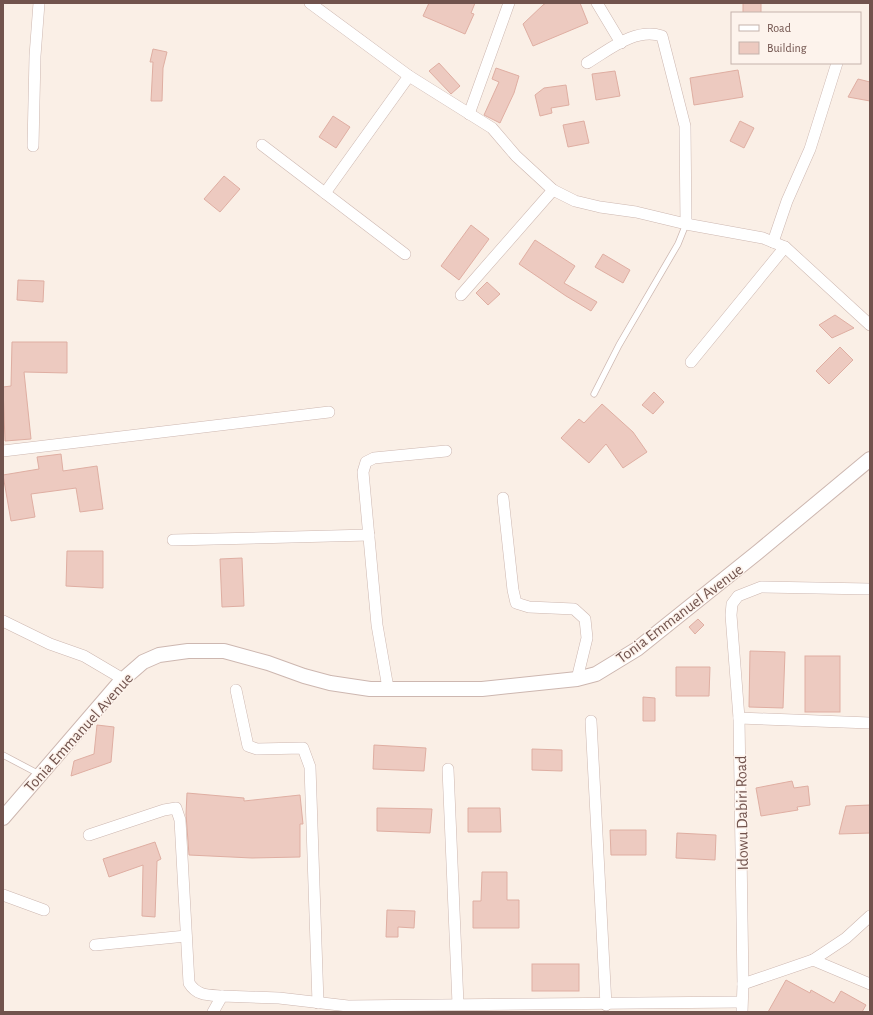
<svg xmlns="http://www.w3.org/2000/svg" width="873" height="1015" viewBox="0 0 873 1015" font-family="'Alegreya Sans',sans-serif">
	<style>
		.building { fill: #edcac0; stroke: #dfaea2 }
		.lines { fill: none; stroke-linecap: round; stroke-linejoin: round }
		.service-casing { stroke: #cdb7b0; stroke-width: 7 }
		.minor-casing { stroke: #cdb7b0; stroke-width: 12 }
		.tertiary-casing { stroke: #cdb7b0; stroke-width: 16 }
		.service { stroke: #fff; stroke-width: 5.5 }
		.minor { stroke: #fff; stroke-width: 11 }
		.tertiary { stroke: #fff; stroke-width: 14 }
		.labels { text-anchor: middle; stroke-width: 3; stroke-linejoin: round; paint-order: stroke }
		.street-label { font-size: 16px; fill: #71534d; stroke: #fdf3ec }
	</style>
	<rect width="100%" height="100%" fill="#faefe6"/>
	<g class="building">
		<polygon points="429,3 475,3 471,13 474,14 465,34 423,16"/>
		<polygon points="546,3 580,3 588,23 533,46 523,24 543,5"/>
		<rect x="743" y="3" width="18" height="10"/>
		<polygon points="153,49 167,52 163,68 162,101 151,101 153,62 150,62"/>
		<polygon points="439,63 460,86 451,94 429,71"/>
		<polygon points="496,68 519,76 514,93 500,123 484,115 499,82 492,79"/>
		<polygon points="738,70 743,97 694,105 690,78"/>
		<polygon points="615,71 620,96 596,100 592,74"/>
		<polygon points="858,79 870,82 870,101 848,97"/>
		<polygon points="566,85 569,105 551,108 552,113 540,116 535,95 544,88"/>
		<polygon points="333,116 350,127 336,148 319,137"/>
		<polygon points="584,121 589,143 568,147 563,125"/>
		<polygon points="740,121 754,128 744,148 730,141"/>
		<polygon points="224,176 240,189 220,212 204,199"/>
		<polygon points="471,225 489,239 459,280 441,266"/>
		<polygon points="535,240 575,266 564,283 597,302 591,311 566,296 519,264"/>
		<polygon points="603,254 630,270 623,283 595,267"/>
		<polygon points="18,280 44,281 43,302 17,300"/>
		<polygon points="487,282 500,294 488,305 476,293"/>
		<polygon points="835,315 854,328 832,338 819,325"/>
		<polygon points="12,342 67,342 67,373 24,372 31,439 5,441 3,387 11,386"/>
		<polygon points="840,347 853,360 829,384 816,371"/>
		<polygon points="654,392 664,402 653,414 642,405"/>
		<polygon points="602,404 633,432 647,452 623,468 606,444 589,463 561,438 579,419 584,423"/>
		<polygon points="61,454 63,471 97,466 103,509 80,512 76,488 31,494 35,517 11,521 3,475 39,469 37,457"/>
		<polygon points="67,551 103,551 103,588 66,586"/>
		<polygon points="242,558 244,606 222,607 220,559"/>
		<polygon points="698,619 704,625 695,634 689,627"/>
		<polygon points="750,651 785,652 783,708 749,707"/>
		<rect x="805" y="656" width="35" height="56"/>
		<polygon points="676,667 710,667 709,696 676,696"/>
		<polygon points="643,697 655,698 655,721 643,721"/>
		<polygon points="97,725 114,727 111,762 71,776 74,761 94,754"/>
		<polygon points="374,745 426,748 424,771 373,769"/>
		<polygon points="532,749 562,750 562,771 532,770"/>
		<polygon points="792,781 794,788 808,786 810,805 797,807 798,810 761,816 756,788"/>
		<polygon points="187,793 244,798 244,801 300,795 303,824 300,824 300,857 252,858 189,855 186,814"/>
		<polygon points="870,805 870,833 839,834 846,806"/>
		<polygon points="377,808 432,809 430,833 377,831"/>
		<polygon points="468,808 500,808 501,832 468,832"/>
		<polygon points="610,830 646,830 646,855 611,855"/>
		<polygon points="677,833 716,835 715,860 676,858"/>
		<polygon points="155,842 161,859 157,861 155,917 142,916 143,865 109,877 103,859"/>
		<polygon points="482,872 507,872 507,900 519,900 519,928 473,928 473,901 481,901"/>
		<polygon points="387,910 415,911 414,928 398,927 398,937 386,937"/>
		<rect x="532" y="964" width="47" height="27"/>
		<polygon points="786,980 810,993 811,990 834,1003 841,991 866,1005 862,1012 768,1012"/>
	</g>
	<g class="lines">
		<defs>
			<g id="service">
				<polyline points="594,394 619,345 678,244 686,224"/>
				<polyline points="3,755 39,774"/>
			</g>
			<g id="minor">
				<polyline points="310,3 409,76 492,128 516,156 553,190 575,201 600,207 636,212 686,224 763,238 785,247 870,325"/>
				<polyline points="597,3 621,43"/>
				<path d="M587,63C609,50 635,27 662,36L685,126L686,224"/>
				<polyline points="469,114 509,3"/>
				<polyline points="262,145 405,254"/>
				<polyline points="33,146 35,56 39,3"/>
				<polyline points="325,193 409,76"/>
				<polyline points="773,242 787,201 810,149 837,63"/>
				<polyline points="461,295 553,190"/>
				<polyline points="691,362 785,247"/>
				<polyline points="3,451 329,412"/>
				<polyline points="503,498 513,590 516,603 529,607 574,609 585,619 587,638 577,679"/>
				<polyline points="173,540 369,535"/>
				<polyline points="3,621 50,644 84,656 123,679"/>
				<polyline points="388,688 377,625 363,472 366,462 374,458 446,451"/>
				<polyline points="236,690 248,746 257,749 303,748 310,767 318,1003"/>
				<polyline points="739,718 870,723"/>
				<polyline points="591,721 606,1005"/>
				<polyline points="448,769 458,1004"/>
				<path d="M89,835L164,810L176,808L180,820L189,983C197,996 208,995 222,996"/>
				<polyline points="3,895 44,910"/>
				<polyline points="95,945 186,936"/>
				<polyline points="813,960 846,938 870,916"/>
				<polyline points="743,984 813,960 870,984"/>
				<polyline points="213,1012 222,996 279,998 348,1006 741,1002"/>
				<polyline points="742,1012 743,984 739,718 731,615 732,604 738,596 761,587 870,589"/>
			</g>
			<polyline id="tertiary" points="3,818 120,682 143,662 159,655 188,651 224,651 268,663 304,676 330,683 370,689 482,689 577,679 596,674 637,649 758,552 870,459"/>
		</defs>
		<use href="#service" class="service-casing"/>
		<use href="#minor" class="minor-casing"/>
		<use href="#tertiary" class="tertiary-casing"/>
		<use href="#service" class="service"/>
		<use href="#minor" class="minor"/>
		<use href="#tertiary" class="tertiary"/>
	</g>
	<g class="labels">
		<g class="street-label">
			<text transform="translate(679 613) rotate(-37)" y="6">Tonia Emmanuel Avenue</text>
			<text transform="translate(78 732) rotate(-48)" y="6">Tonia Emmanuel Avenue</text>
			<text transform="translate(741 813) rotate(-91)" y="6">Idowu Dabiri Road</text>
		</g>
	</g>
	<rect width="873" height="1015" fill="none" stroke="#71534d" stroke-width="8"/>
	<rect x="731" y="12" width="130" height="52" fill="#fdf3ec" stroke="#c5b3ac"/>
	<rect x="739" y="25" width="20" height="6" fill="#ffffff" stroke="#c5b3ac"/>
	<text x="767" y="32" font-size="12" fill="#71534d">Road</text>
	<rect x="739" y="42" width="20" height="12" fill="#edcac0" stroke="#c5b3ac"/>
	<text x="767" y="52" font-size="12" fill="#71534d">Building</text>
</svg>
